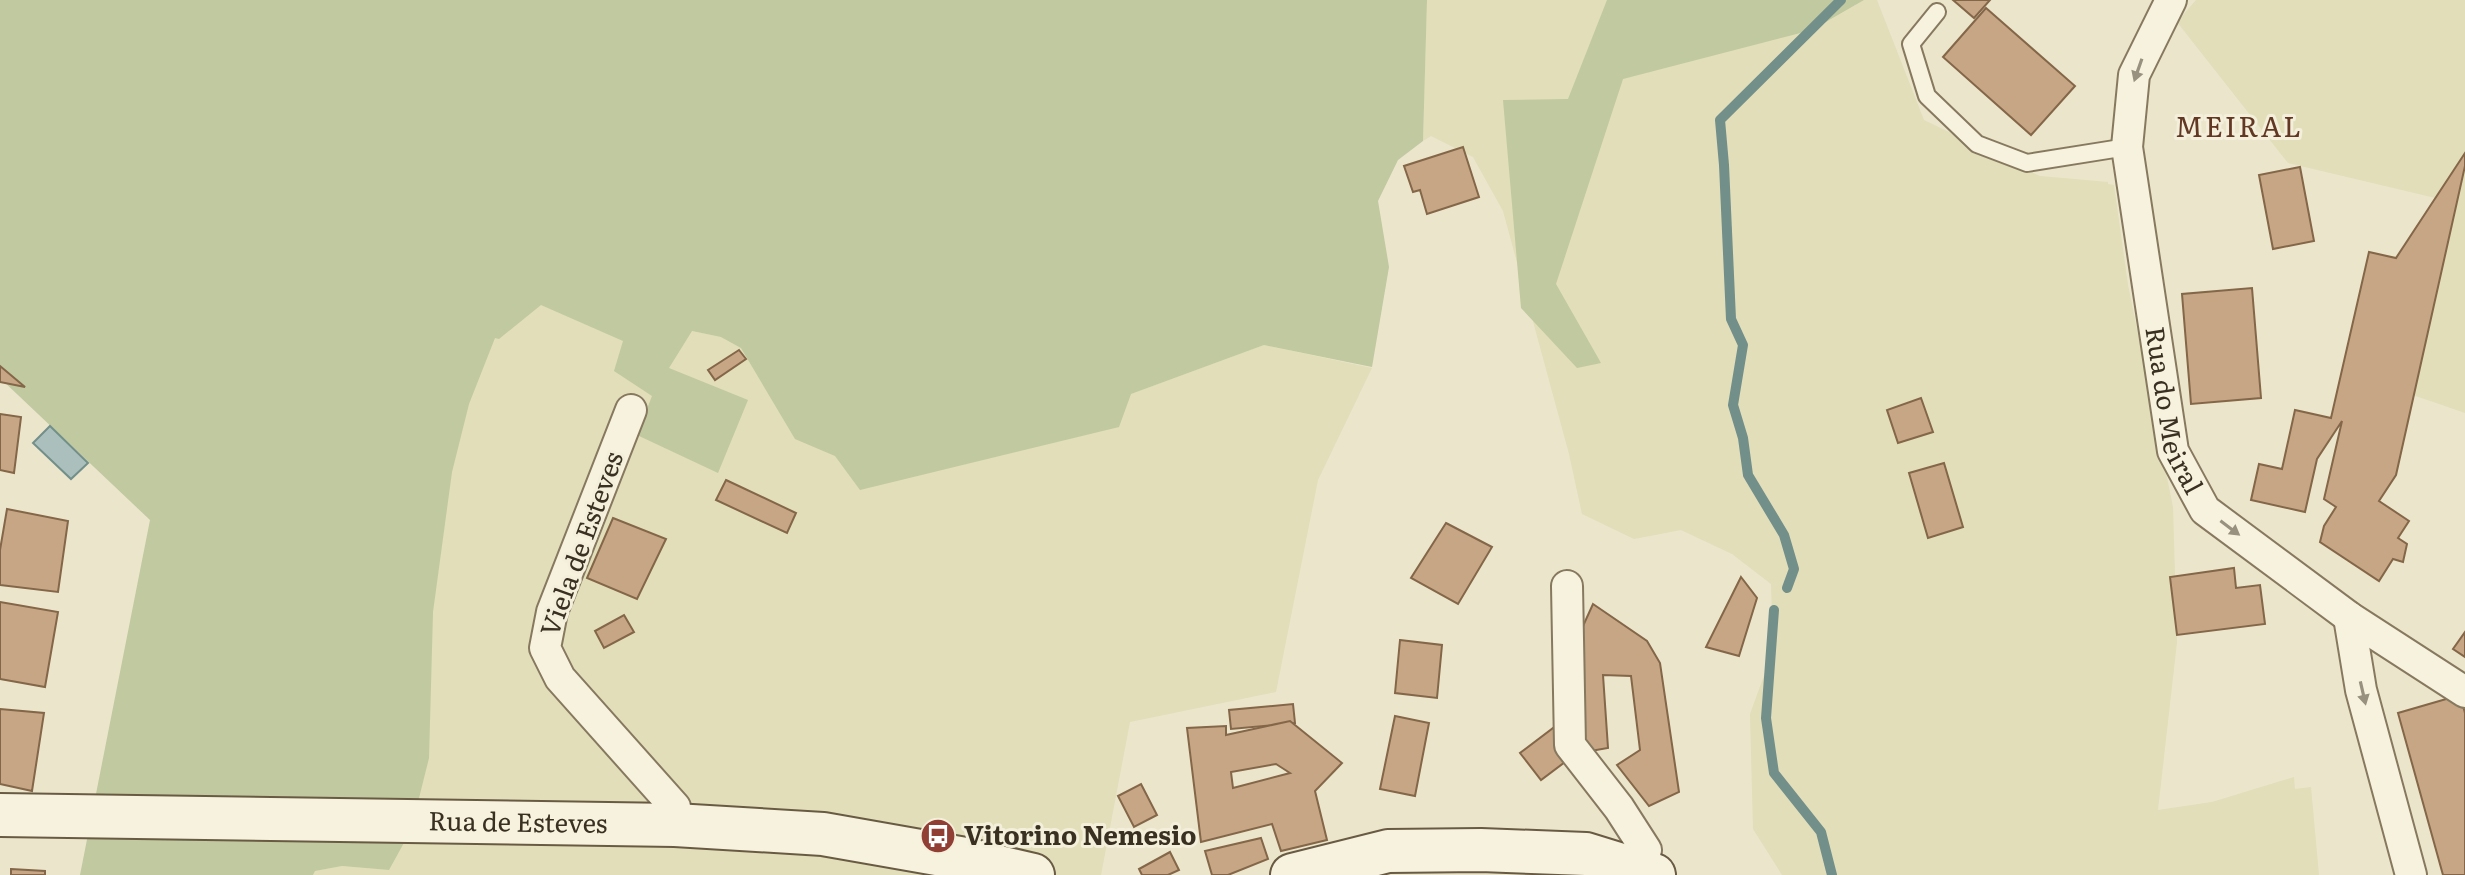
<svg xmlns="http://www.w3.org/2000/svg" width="2465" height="875" viewBox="0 0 2465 875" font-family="Literata,serif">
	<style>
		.farmland { fill: #e1deb9 }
		.green { fill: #c0c99f }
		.water { fill: #abc0bc; stroke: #728f8a; stroke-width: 2 }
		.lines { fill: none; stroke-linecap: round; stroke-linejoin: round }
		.stream { stroke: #728f8a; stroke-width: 10 }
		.building { fill: #c6a684; stroke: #846648; stroke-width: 2; fill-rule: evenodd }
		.lane-casing { stroke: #877960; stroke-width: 20 }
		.street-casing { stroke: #877960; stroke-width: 34 }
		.secondary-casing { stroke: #695a43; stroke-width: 46 }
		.lane { stroke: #f7f2dd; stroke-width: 16 }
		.street { stroke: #f7f2dd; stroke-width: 30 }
		.secondary { stroke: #f7f2dd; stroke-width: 42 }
		.oneway { fill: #989180 }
		.labels { text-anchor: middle; stroke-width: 6; stroke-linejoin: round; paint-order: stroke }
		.street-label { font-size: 26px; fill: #393022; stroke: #f3efda }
		.poi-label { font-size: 26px; font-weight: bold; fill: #393022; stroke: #f3efda; text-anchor: start }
		.neighbourhood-label { font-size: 28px; letter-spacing: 2px; fill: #623825; stroke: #f3efda }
	</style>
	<rect width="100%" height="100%" fill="#ebe5cb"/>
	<g class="farmland">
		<polygon points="1427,0 1775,0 1830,20 1864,0 1877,0 1924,120 2040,176 2108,182 2108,184 2114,185 2128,285 2173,507 2177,642 2158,810 2212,802 2294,777 2295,789 2311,787 2319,875 1782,875 1753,829 1750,714 1773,651 1771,584 1732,554 1681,530 1634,539 1582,514 1569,454 1503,211 1473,157 1431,136 1423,141"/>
		<polygon points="2196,0 2465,0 2465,413 2410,394 2448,201 2288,163 2177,22"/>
		<polygon points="541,305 626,318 737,340 894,481 1264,345 1372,368 1318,480 1276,692 1130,722 1101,875 313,875 315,871 342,866 389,870 416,557 472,365 496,325"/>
	</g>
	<g class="green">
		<polygon points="0,0 1427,0 1423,141 1398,160 1378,201 1389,267 1372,367 1264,345 1131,394 1119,427 860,490 835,456 795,439 741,348 721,337 692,331 669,368 748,400 718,473 637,435 652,396 614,371 623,341 541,305 499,339 495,338 469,404 452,472 433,612 429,758 411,830 389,870 342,866 315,871 313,875 80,875 150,520 0,378"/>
		<polygon points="1607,0 1864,0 1812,30 1623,79 1556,284 1601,363 1577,368 1521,308 1503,100 1568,99"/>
	</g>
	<polygon class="water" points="50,426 88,463 71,479 33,443"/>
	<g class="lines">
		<g class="stream">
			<polyline points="1787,588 1794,569 1784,535 1748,475 1743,438 1733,405 1743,345 1731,319 1724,165 1720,120 1841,0"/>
			<polyline points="1774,610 1766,718 1774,773 1821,832 1832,875"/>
		</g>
	</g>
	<g class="building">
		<polygon points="1953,0 1990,0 1974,18"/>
		<polygon points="1986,8 2075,86 2031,135 1943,57"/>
		<polygon points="1463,147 1479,197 1427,214 1420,190 1413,192 1404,166"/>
		<polygon points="2465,153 2465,166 2396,475 2379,501 2409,521 2398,538 2407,544 2403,562 2393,559 2379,581 2320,542 2324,526 2336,507 2324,499 2342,421 2317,459 2305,512 2251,500 2259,464 2282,469 2295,410 2331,418 2369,252 2396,258"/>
		<polygon points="2300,167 2314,241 2273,249 2259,175"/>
		<polygon points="2252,288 2261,398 2191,404 2182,294"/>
		<polygon points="739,350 746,359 715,380 708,370"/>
		<polygon points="0,366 25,387 0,382"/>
		<polygon points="1921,398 1933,432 1898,443 1887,410"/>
		<polygon points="0,414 21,417 14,473 0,470"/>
		<polygon points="1944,463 1963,527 1928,538 1909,473"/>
		<polygon points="726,480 796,513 787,533 716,500"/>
		<polygon points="7,509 68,521 58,592 0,585 0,550"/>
		<polygon points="613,518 666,539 637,599 587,578"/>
		<polygon points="1446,523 1492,547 1458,604 1411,578"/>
		<polygon points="2234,568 2236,588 2260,585 2265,624 2177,635 2170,577"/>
		<polygon points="1741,577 1757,598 1739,656 1706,647"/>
		<polygon points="0,602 58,612 45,687 0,679"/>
		<polygon points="1593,604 1647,641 1660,663 1679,792 1649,806 1617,765 1640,750 1631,676 1603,675 1608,748 1579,753 1578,637"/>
		<polygon points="624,615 634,632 604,648 595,631"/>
		<polygon points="2465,632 2465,657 2453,649"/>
		<polygon points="1400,640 1442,645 1437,698 1395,693"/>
		<polygon points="2460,695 2465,713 2465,875 2443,875 2398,713"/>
		<polygon points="1293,704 1295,723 1231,729 1229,710"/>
		<polygon points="0,709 44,713 32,791 0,784"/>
		<polygon points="1395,716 1429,723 1415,796 1380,789"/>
		<path d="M1290,721L1342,763L1315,791L1327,840L1281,851L1272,824L1201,842L1187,728L1226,726V735ZM1276,764L1290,773L1233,788L1231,772Z"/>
		<polygon points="1561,722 1581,750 1541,780 1520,753"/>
		<polygon points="1141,784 1157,815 1134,827 1118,796"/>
		<polygon points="1261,838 1268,859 1228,875 1212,875 1205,851"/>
		<polygon points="1170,852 1179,870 1168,875 1142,875 1139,869"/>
		<polygon points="11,869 45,871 45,875 11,875"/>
	</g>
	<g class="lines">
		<defs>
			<polyline id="lane" points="1937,12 1911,44 1927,96 1977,144 2027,163 2127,147"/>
			<g id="street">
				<path id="s1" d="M2171,0L2134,75L2127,147L2173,451L2205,510L2349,617L2465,692"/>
				<polyline points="631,410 552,612 545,648 560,678 675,807 675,825"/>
				<polyline points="1567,586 1570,745 1619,808 1646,850 1639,870"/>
				<polyline points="2349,617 2361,690 2411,875"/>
			</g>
			<g id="secondary">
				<path id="s2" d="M0,815L675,825L823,834L965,859L1033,875"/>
				<polyline points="1292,875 1388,851 1481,850 1586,854 1654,875"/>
			</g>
		</defs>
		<use href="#lane" class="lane-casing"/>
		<use href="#street" class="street-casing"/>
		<use href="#secondary" class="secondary-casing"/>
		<use href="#lane" class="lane"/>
		<use href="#street" class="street"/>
		<use href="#secondary" class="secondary"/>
	</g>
	<defs><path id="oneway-solid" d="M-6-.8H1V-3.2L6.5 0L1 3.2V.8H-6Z" transform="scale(2)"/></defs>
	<g class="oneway">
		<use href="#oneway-solid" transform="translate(2138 70) rotate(109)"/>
		<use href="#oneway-solid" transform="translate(2230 528) rotate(37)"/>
		<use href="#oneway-solid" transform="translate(2363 693) rotate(77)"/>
	</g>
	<defs>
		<symbol id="bus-disc" viewBox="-11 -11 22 22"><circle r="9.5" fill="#913e35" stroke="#f3efda"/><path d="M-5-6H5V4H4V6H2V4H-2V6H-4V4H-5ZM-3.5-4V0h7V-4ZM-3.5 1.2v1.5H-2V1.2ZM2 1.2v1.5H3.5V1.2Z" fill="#fff"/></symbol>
	</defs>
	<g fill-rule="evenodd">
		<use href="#bus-disc" x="918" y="816" width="40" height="40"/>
	</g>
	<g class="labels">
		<g class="street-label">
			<text dy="9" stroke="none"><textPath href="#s1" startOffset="424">Rua do Meiral</textPath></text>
			<text transform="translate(582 544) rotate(-70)" y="9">Viela de Esteves</text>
			<text dy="9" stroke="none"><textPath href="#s2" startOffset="518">Rua de Esteves</textPath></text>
		</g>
		<g class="poi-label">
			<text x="964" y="845">Vitorino Nemesio</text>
		</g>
		<g class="neighbourhood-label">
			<text x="2239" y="137">MEIRAL</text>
		</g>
	</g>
</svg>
